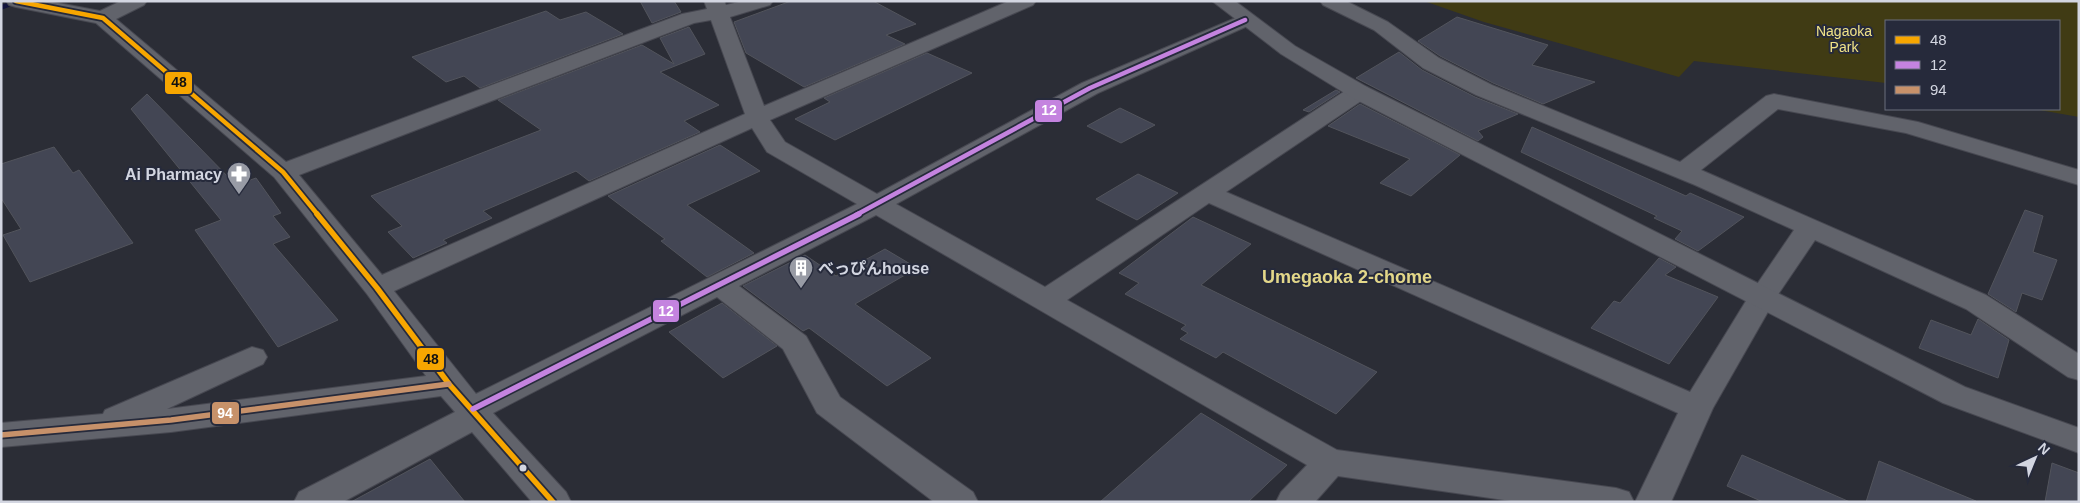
<svg xmlns="http://www.w3.org/2000/svg" width="2080" height="503" viewBox="0 0 2080 503" font-family="Arial,'Noto Sans JP',sans-serif">
	<style>
		.green { fill: #403b14 }
		.lines { fill: none; stroke-linecap: round; stroke-linejoin: round }
		.stream { fill: #11133c; fill-rule: evenodd }
		.building { fill: #434654; stroke: #52545c }
		.minor-casing { stroke: #474851; stroke-width: 2 }
		.tertiary-casing { stroke: #474851; stroke-width: 2 }
		.minor { fill: #61636b; fill-rule: evenodd }
		.tertiary { fill: #61636b; fill-rule: evenodd }
		.bus-1-far1-casing { stroke: #262a3b; stroke-width: 8 }
		.bus-1-casing { stroke: #262a3b; stroke-width: 9 }
		.bus-2-far1-casing { stroke: #262a3b; stroke-width: 8 }
		.bus-2-casing { stroke: #262a3b; stroke-width: 9 }
		.bus-3-casing { stroke: #262a3b; stroke-width: 9 }
		.bus-1-far1 { stroke: #f7a600; stroke-width: 4.5 }
		.bus-1 { stroke: #f7a600; stroke-width: 5.5 }
		.bus-2-far1 { stroke: #c483df; stroke-width: 4.5 }
		.bus-2 { stroke: #c483df; stroke-width: 5.5 }
		.bus-3 { stroke: #c7916a; stroke-width: 5.5 }
		.bus-dot { fill: #d3d6e1; stroke: #262a3b; stroke-width: 2 }
		.labels { text-anchor: middle; stroke-width: 4; stroke-linejoin: round; paint-order: stroke }
		.far-park-label { font-size: 14px; fill: #f0e287; stroke: #262a3b }
		.poi-label { font-size: 16px; font-weight: bold; fill: #d3d6e1; stroke: #262a3b; text-anchor: end }
		.neighbourhood-label { font-size: 18px; font-weight: bold; fill: #e3d789; stroke: #262a3b }
		.line-badge { stroke: #262a3b; stroke-width: 2 }
		.badge-label { font-size: 14px; text-anchor: middle; font-weight: bold; fill: #fff }
		.pale-badge-label { font-size: 14px; text-anchor: middle; font-weight: bold; fill: #111 }
	</style>
	<rect width="100%" height="100%" fill="#2b2d36"/>
	<polygon class="green" points="1424,1 2079,1 2079,117 2034,109 2059,109 2059,21 1886,21 1886,83 1694,61 1679,77 1484,22"/>
	<g class="lines">
		<polygon class="stream" points="13,1 25,1 1,10 1,5"/>
	</g>
	<g class="building">
		<polygon points="640,1 674,1 681,12 652,23"/>
		<polygon points="791,1 873,1 916,24 886,35 905,44 804,87 746,53 734,22"/>
		<polygon points="546,11 560,20 586,12 623,34 480,88 464,76 446,82 412,57"/>
		<polygon points="1457,17 1548,45 1532,65 1595,82 1543,104 1493,83 1440,56 1418,41"/>
		<polygon points="689,27 705,54 660,72 719,105 684,121 700,132 589,181 576,171 483,211 492,218 443,240 447,243 413,258 388,232 402,226 371,196 541,130 498,100 642,45 674,64 660,38"/>
		<polygon points="1399,52 1422,70 1475,97 1518,114 1478,131 1483,137 1478,141 1356,78"/>
		<polygon points="927,53 972,73 835,140 795,119 830,102 824,98"/>
		<polygon points="1336,90 1340,92 1309,112 1303,110"/>
		<polygon points="147,94 236,185 256,178 281,213 273,216 290,237 273,244 338,320 278,347 195,230 221,220 131,109"/>
		<polygon points="1360,104 1460,155 1411,196 1380,183 1410,159 1328,126"/>
		<polygon points="1120,108 1155,125 1121,143 1087,126"/>
		<polygon points="1532,127 1686,196 1690,193 1744,217 1698,251 1675,239 1682,231 1654,218 1657,216 1521,152"/>
		<polygon points="720,145 760,171 687,205 754,253 707,277 661,241 665,239 608,196"/>
		<polygon points="54,147 73,173 79,170 133,243 30,282 3,235 21,229 1,198 1,164"/>
		<polygon points="1138,174 1178,193 1137,220 1096,199"/>
		<polygon points="2025,210 2043,216 2033,252 2057,260 2042,300 2022,293 2016,312 1988,294"/>
		<polygon points="1193,217 1251,244 1201,285 1377,372 1336,414 1223,352 1216,358 1180,339 1188,333 1181,329 1186,325 1125,294 1139,283 1119,273"/>
		<polygon points="885,249 917,268 855,304 931,358 887,386 809,328 803,331 743,286 805,255 836,276"/>
		<polygon points="1659,258 1676,267 1665,275 1718,297 1669,364 1591,328 1614,301 1620,303"/>
		<polygon points="722,303 777,346 723,378 669,332"/>
		<polygon points="1978,319 2009,340 1998,378 1919,348 1931,320 1971,335"/>
		<polygon points="1201,413 1287,465 1248,502 1100,502"/>
		<polygon points="1742,455 1850,502 1763,502 1727,486"/>
		<polygon points="430,459 465,502 351,502"/>
		<polygon points="1879,461 1976,501 1976,502 1866,502"/>
		<polygon points="2052,463 2079,473 2079,502 2045,502"/>
	</g>
	<g class="lines">
		<defs>
			<path id="minor" d="M6,1H48L100,11L121,1H147L144,5L116,19L286,162L682,14L707,9L704,1H724L726,5L743,1H773L770,5L730,17L764,106L1009,1H1036L1033,5L770,120L785,142L877,194L1082,83L1245,14L1252,16L1255,20L1252,24L1098,93L896,204L1045,287L1351,87L1359,85L1367,87L1370,92L1367,97L1226,192L1690,392L1749,296L1794,230L1695,185L1476,95L1423,68L1374,30L1323,5L1320,1H1346L1388,22L1439,58L1492,85L1680,162L1766,96L1774,94L1918,122L2079,170V185L1906,133L1778,109L1701,170L1986,295L2079,354V380L2068,377L1966,309L1815,240L1777,296L1713,408L1671,502H1635L1678,413L1209,203L1067,300L1337,450L1616,488L1629,492L1634,502H1518L1338,476L1315,502H1276L1281,492L1307,465L876,215L739,286L806,336L840,397L973,492L978,502H934L817,413L783,349L717,297L493,413L566,492L571,502H532L472,432L343,502H294L299,492L455,412L441,396L171,432L1,447V423L103,414L105,410L252,347L263,350L267,357L263,364L167,409L426,376L367,294L274,177L96,23L16,7L9,5ZM711,20L745,114L382,275L299,175L694,23ZM752,128L767,152L857,204L476,394L394,291Z"/>
			<polygon id="tertiary" points="1212,1 1235,1 1295,46 1367,87 1965,387 2079,428 2079,453 1943,403 1351,97 1281,54"/>
		</defs>
		<use href="#minor" class="minor-casing"/>
		<use href="#tertiary" class="tertiary-casing"/>
		<use href="#minor" class="minor"/>
		<use href="#tertiary" class="tertiary"/>
		<defs>
			<polyline id="bus-1-far1" points="16,1 103,18 283,172 318,215"/>
			<polyline id="bus-1" points="317,214 377,288 449,384 553,502"/>
			<polyline id="bus-2-far1" points="856,215 1090,88 1245,20"/>
			<polyline id="bus-2" points="473,409 859,214"/>
			<polyline id="bus-3" points="1,435 171,420 449,384"/>
		</defs>
		<use href="#bus-1-far1" class="bus-1-far1-casing"/>
		<use href="#bus-1" class="bus-1-casing"/>
		<use href="#bus-2-far1" class="bus-2-far1-casing"/>
		<use href="#bus-2" class="bus-2-casing"/>
		<use href="#bus-3" class="bus-3-casing"/>
		<use href="#bus-1-far1" class="bus-1-far1"/>
		<use href="#bus-1" class="bus-1"/>
		<use href="#bus-2-far1" class="bus-2-far1"/>
		<use href="#bus-2" class="bus-2"/>
		<use href="#bus-3" class="bus-3"/>
	</g>
	<defs>
		<symbol id="pharmacy-pin" viewBox="-11 -11 22 30"><path d="M0 17L-7.5 6A9.5 9.5 0 1 1 7.5 6Z" fill="#989ba5" stroke="#262a3b"/><path d="M-2-6h4v4h4v4h-4v4h-4v-4h-4v-4h4Z" fill="#fff"/></symbol>
		<symbol id="building-pin" viewBox="-11 -11 22 30"><path d="M0 17L-7.5 6A9.5 9.5 0 1 1 7.5 6Z" fill="#989ba5" stroke="#262a3b"/><path d="M-4-6H4V6H1V3H-1V6H-4ZM-2.5-4.3h1.7v1.8h-1.7ZM.8-4.3h1.7v1.8H.8ZM-2.5-1h1.7V.8h-1.7ZM.8-1h1.7V.8H.8Z" fill="#fff"/></symbol>
	</defs>
	<g fill-rule="evenodd">
		<use href="#pharmacy-pin" x="225" y="160" width="28" height="38"/>
		<use href="#building-pin" x="787" y="254" width="28" height="38"/>
	</g>
	<circle class="bus-dot" cx="523" cy="468" r="4.5"/>
	<g class="labels">
		<g class="far-park-label">
			<text x="1844" y="36">Nagaoka<tspan x="1844" dy="16">Park</tspan></text>
		</g>
		<g class="poi-label">
			<text x="222" y="180">Ai Pharmacy</text>
			<text x="818" y="274" text-anchor="start">べっぴんhouse</text>
		</g>
		<g class="neighbourhood-label">
			<text x="1347" y="283">Umegaoka 2-chome</text>
		</g>
	</g>
	<g class="line-badge">
		<rect x="164" y="71" width="29" height="24" rx="5" fill="#f7a600"/>
		<rect x="1034" y="99" width="29" height="24" rx="5" fill="#c483df"/>
		<rect x="652" y="299" width="28" height="24" rx="5" fill="#c483df"/>
		<rect x="416" y="347" width="29" height="24" rx="5" fill="#f7a600"/>
		<rect x="211" y="401" width="29" height="24" rx="5" fill="#c7916a"/>
	</g>
	<g class="badge-label">
		<text x="1049" y="115">12</text>
		<text x="666" y="316">12</text>
		<text x="225" y="418">94</text>
	</g>
	<g class="pale-badge-label">
		<text x="179" y="87">48</text>
		<text x="431" y="364">48</text>
	</g>
	<rect width="2080" height="503" fill="none" stroke="#d3d6e1" stroke-width="5"/>
	<rect x="1885" y="20" width="175" height="90" fill="#262a3b" stroke="#6b6f7d"/>
	<rect x="1895" y="36" width="25" height="8" fill="#f7a600" stroke="#6b6f7d"/>
	<text x="1930" y="45" font-size="15" fill="#d3d6e1">48</text>
	<rect x="1895" y="61" width="25" height="8" fill="#c483df" stroke="#6b6f7d"/>
	<text x="1930" y="70" font-size="15" fill="#d3d6e1">12</text>
	<rect x="1895" y="86" width="25" height="8" fill="#c7916a" stroke="#6b6f7d"/>
	<text x="1930" y="95" font-size="15" fill="#d3d6e1">94</text>
	<g transform="translate(2035 458) rotate(44)" stroke="#262a3b" stroke-width="4" paint-order="stroke">
	<path d="M0-4L9 19L0 12L-9 19Z" fill="#d3d6e1"/>
	<text y="-8" font-size="14" font-weight="bold" text-anchor="middle" fill="#d3d6e1">N</text>
	</g>
</svg>
